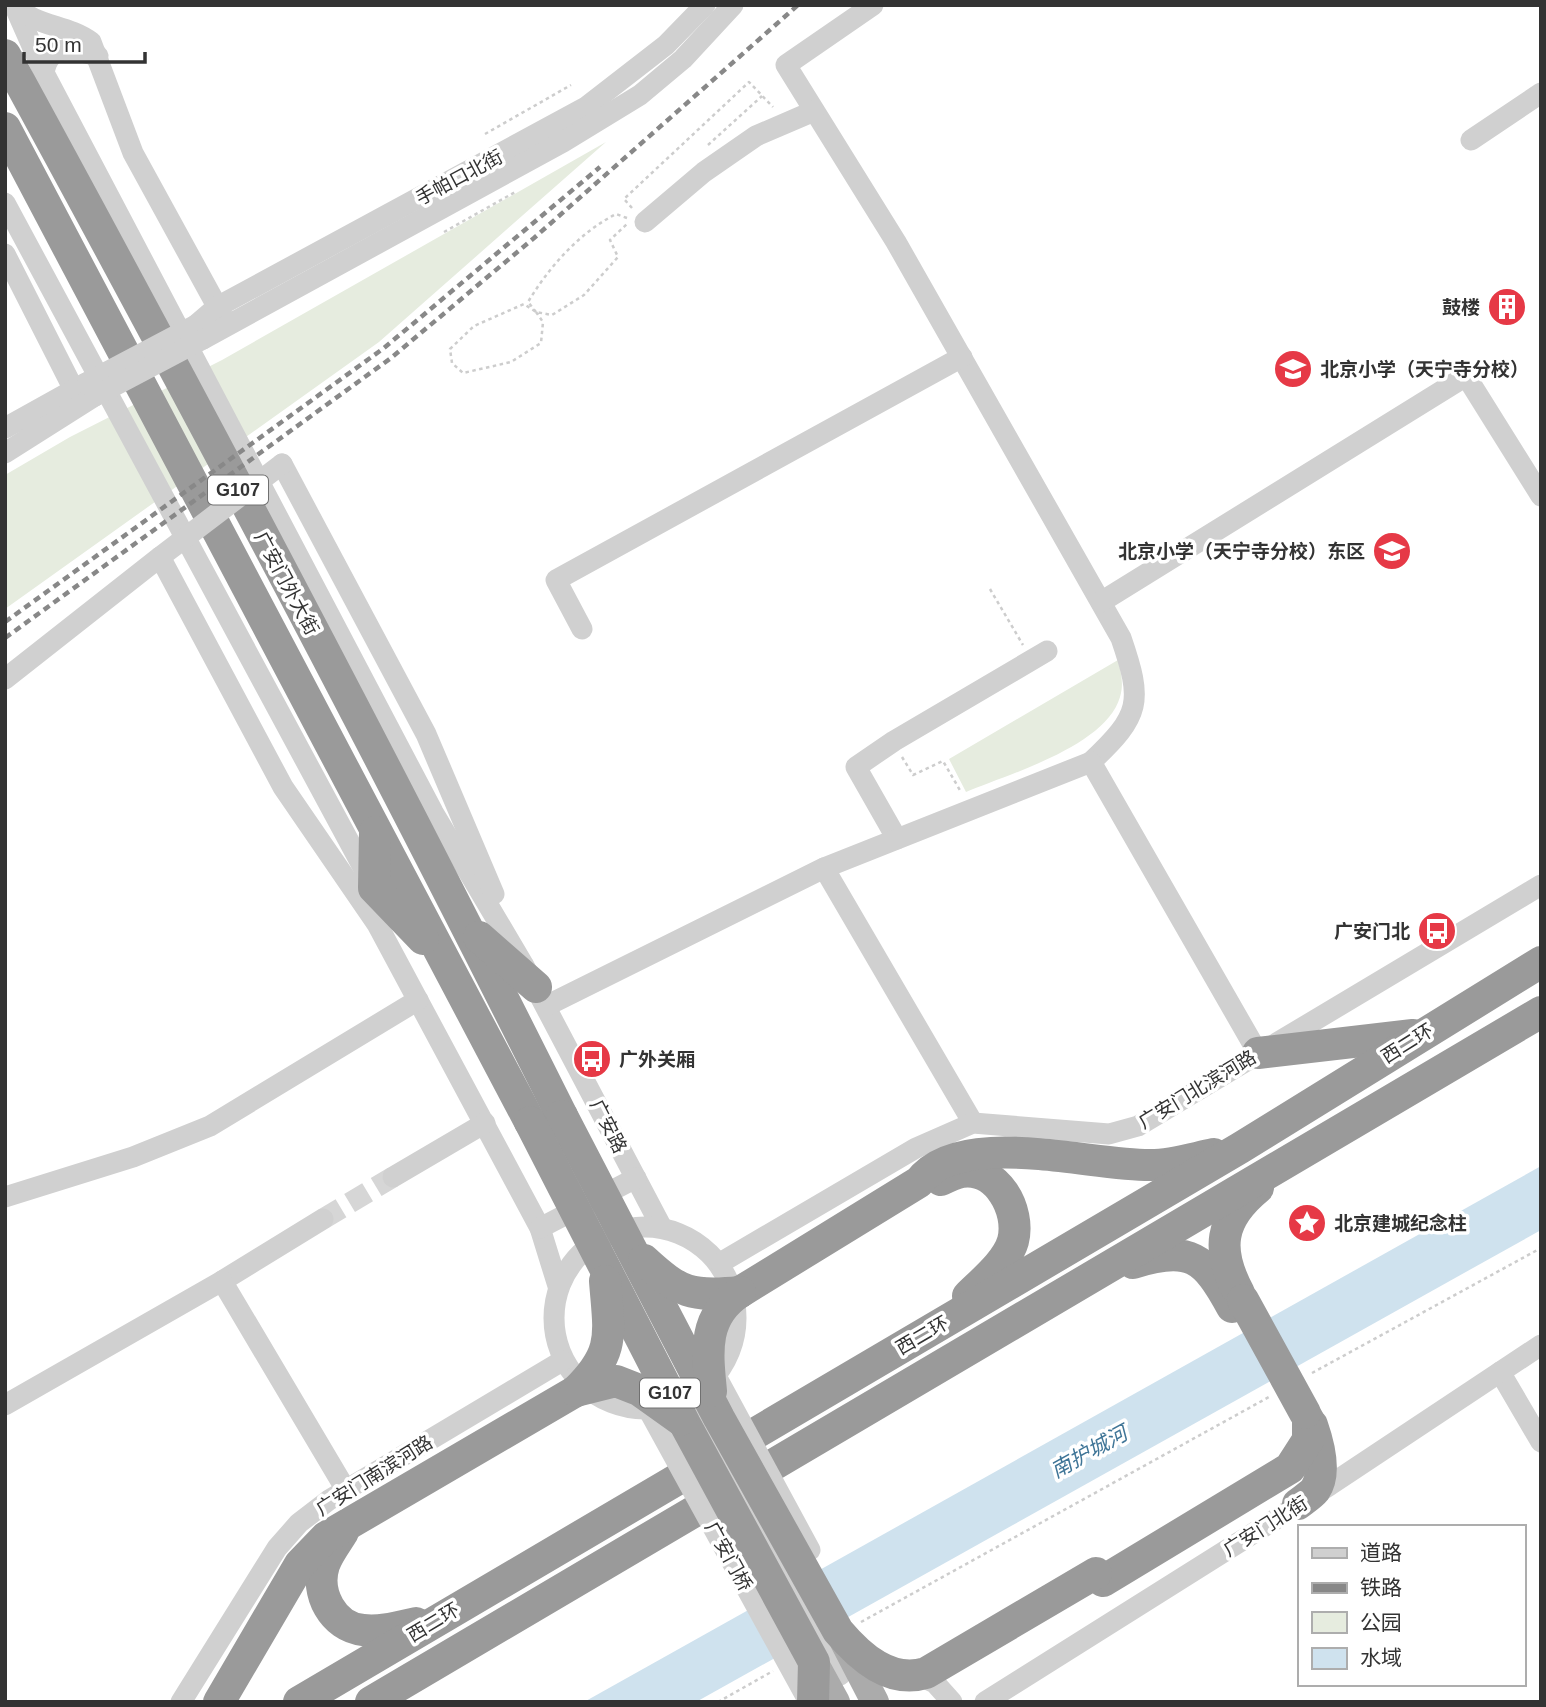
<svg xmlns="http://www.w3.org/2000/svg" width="1546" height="1707" viewBox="0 0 1546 1707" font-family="Helvetica,'Noto Sans SC',sans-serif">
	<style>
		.green { fill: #e6ecdf }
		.water { fill: #cfe2ee }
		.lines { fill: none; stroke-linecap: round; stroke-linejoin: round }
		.minor-tunnel { stroke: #d6d6d6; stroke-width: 21; stroke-dasharray: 21 10; stroke-linecap: butt }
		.path { stroke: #cdcdcd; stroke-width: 2.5; stroke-dasharray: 3.5 3.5; stroke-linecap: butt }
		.minor { stroke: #d0d0d0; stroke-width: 21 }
		.highway { stroke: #9a9a9a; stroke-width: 32 }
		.rail { stroke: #888; stroke-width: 4.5; stroke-dasharray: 7 5; stroke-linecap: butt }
		.minor-bridge { stroke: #d0d0d0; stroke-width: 21 }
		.major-bridge { stroke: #ababab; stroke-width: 28 }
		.highway-bridge { stroke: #9a9a9a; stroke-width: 32 }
		.labels { text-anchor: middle; stroke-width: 7; stroke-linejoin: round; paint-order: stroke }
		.shield { fill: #fff; stroke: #707070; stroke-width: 2 }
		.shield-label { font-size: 18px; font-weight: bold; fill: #333 }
		.street-label { font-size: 19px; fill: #333; stroke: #fff }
		.poi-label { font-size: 19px; font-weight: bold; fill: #333; stroke: #fff; text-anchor: end }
		.water-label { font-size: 21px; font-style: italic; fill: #3f7597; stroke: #fff }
	</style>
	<rect width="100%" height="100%" fill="#fff"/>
	<g class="green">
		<polygon points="606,142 379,342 5,609 5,475 70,437 222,360"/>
		<path d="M1118,660C1121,673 1124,683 1120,697C1106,746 1009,774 966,792L949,759Z"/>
	</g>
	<polygon class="water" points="1541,1166 1541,1230 696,1702 584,1702"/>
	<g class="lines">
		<polyline class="minor-tunnel" points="323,1219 393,1177"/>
		<g class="path">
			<polyline points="485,134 571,85"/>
			<polyline points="708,145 762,96"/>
			<polyline points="632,208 624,199 749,82 773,107"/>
			<polyline points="444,232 517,191"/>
			<path d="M536,312L528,302C549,267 579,233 616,214L627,218"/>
			<polyline points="536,312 543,322 541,343 511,362 463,373 452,363 450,349 474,326 524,304 536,312 552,315 584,295 618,257 610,240 628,223"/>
			<polyline points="990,589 1023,645"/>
			<polyline points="902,757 913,775 943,761 961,792"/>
			<polyline points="1312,1373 1541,1248"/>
			<polyline points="861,1622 1269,1397"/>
			<polyline points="718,1702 773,1671"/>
		</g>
		<g class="minor">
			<polyline points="14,5 44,73 433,812 523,964 662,1228"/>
			<path d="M15,5C35,27 67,24 91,42L133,153L224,319"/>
			<path d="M873,5L786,65L896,242L1121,638C1143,702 1141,715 1091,762L1258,1053"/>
			<path d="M44,73C49,41 75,50 98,56"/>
			<polyline points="1471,140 1541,93"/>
			<polyline points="5,203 372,884"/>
			<polyline points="645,222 704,172 756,136 814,111"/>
			<polyline points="5,254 73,388"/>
			<polyline points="196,325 217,307 586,107 666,45 705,5"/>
			<polyline points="203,339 563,142 640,95 683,59 733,5"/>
			<polyline points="5,428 86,383"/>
			<polyline points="5,453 95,396"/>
			<polyline points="282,464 426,734 494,894"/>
			<polyline points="1101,602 1466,376 1541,496"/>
			<polyline points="582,629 556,580 962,357"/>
			<polyline points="5,679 160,557 283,787 377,924 540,1228 558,1286"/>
			<polyline points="897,839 856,767 894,741 1047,651"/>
			<polyline points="824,868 973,1123"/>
			<polyline points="546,1006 824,868 1091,762"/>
			<polyline points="393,1177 485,1123"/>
			<polyline points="5,1197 133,1157 210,1126 418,1000"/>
			<circle cx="645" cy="1318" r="91"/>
			<polyline points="540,1228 636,1178"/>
			<polyline points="720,1263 916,1148 973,1123 1109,1134 1138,1126 1541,885"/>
			<polyline points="222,1281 323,1219"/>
			<polyline points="1500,1372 1541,1442"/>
			<polyline points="5,1405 222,1281 346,1490"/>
			<polyline points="912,1672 935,1683 952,1702"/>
			<polyline points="181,1702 277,1548 299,1523 329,1500 562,1361"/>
			<polyline points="985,1702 1330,1485 1541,1345"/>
		</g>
		<g class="highway">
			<path d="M5,55C196,405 384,759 562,1116"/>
			<polyline points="5,128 530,1122"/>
			<polyline points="375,832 374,888 423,939"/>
			<polyline points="479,937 536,987"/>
			<polyline points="1258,1053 1413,1035"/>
			<path d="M941,1180C947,1177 955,1173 962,1172C997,1167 1021,1210 1013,1241C1007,1262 983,1281 968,1296"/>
			<path d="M1133,1263C1190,1245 1205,1257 1232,1307"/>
			<path d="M740,1292L919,1182C960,1127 1090,1166 1151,1165C1172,1165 1194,1158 1214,1154"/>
			<path d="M1239,1293C1216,1250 1219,1220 1258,1188"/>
			<path d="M1298,1504C1303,1500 1311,1495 1315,1490C1327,1473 1318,1442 1312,1425"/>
			<path d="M343,1532C337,1542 328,1553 324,1565C315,1593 333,1627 363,1630C381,1632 398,1627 416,1623"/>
			<polyline points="1103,1581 1290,1468 1308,1440 1308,1419"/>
			<polyline points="219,1702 300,1564 326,1537 576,1391"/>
			<polyline points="299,1702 1240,1148 1541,962"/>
			<polyline points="371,1702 1541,1012"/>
		</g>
		<g class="rail">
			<polyline points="5,622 384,348 600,167"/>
			<polyline points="5,638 391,358 534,238 798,5"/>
		</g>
		<g class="minor-bridge">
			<polyline points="88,382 196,325"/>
			<polyline points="95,396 203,339"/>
			<polyline points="160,557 282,464"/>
			<polyline points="717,1378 810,1550"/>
			<polyline points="689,1397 840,1675"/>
			<polyline points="649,1411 809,1702"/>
		</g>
		<g class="major-bridge">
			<polyline points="844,1642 875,1702"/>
			<polyline points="814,1662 836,1702"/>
		</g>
		<g class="highway-bridge">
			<path d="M562,1116L719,1418L838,1631C860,1657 890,1684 926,1673L1096,1573"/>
			<polyline points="530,1122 685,1424 814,1662 813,1702"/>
			<path d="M644,1260C680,1293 691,1297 740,1292"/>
			<polyline points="1243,1300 1305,1413"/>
			<path d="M576,1391C616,1352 609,1334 605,1281"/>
			<polyline points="576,1391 616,1381 639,1390 681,1420"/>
			<path d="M711,1391C707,1351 703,1316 740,1292"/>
		</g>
	</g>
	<defs>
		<symbol id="building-disc" viewBox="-11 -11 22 22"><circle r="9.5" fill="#e63946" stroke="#fff"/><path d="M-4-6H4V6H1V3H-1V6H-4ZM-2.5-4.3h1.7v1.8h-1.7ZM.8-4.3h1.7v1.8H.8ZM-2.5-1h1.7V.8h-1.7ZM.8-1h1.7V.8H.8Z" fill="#fff"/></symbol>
		<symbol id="school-disc" viewBox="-11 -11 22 22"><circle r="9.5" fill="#e63946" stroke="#fff"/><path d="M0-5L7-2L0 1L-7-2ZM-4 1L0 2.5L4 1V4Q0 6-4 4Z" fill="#fff"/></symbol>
		<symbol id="bus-disc" viewBox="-11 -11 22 22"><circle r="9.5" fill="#e63946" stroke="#fff"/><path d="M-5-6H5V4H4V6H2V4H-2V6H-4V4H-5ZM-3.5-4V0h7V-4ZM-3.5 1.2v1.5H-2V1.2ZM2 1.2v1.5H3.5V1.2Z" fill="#fff"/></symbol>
		<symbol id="sight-disc" viewBox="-11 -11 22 22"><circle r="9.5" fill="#e63946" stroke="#fff"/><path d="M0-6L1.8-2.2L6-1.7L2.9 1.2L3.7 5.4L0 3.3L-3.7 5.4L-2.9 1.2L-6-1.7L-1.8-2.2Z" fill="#fff"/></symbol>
	</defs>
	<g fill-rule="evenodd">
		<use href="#building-disc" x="1485" y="285" width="44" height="44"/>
		<use href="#school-disc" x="1271" y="347" width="44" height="44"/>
		<use href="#school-disc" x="1370" y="529" width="44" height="44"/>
		<use href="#bus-disc" x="1415" y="909" width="44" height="44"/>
		<use href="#bus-disc" x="570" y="1037" width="44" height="44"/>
		<use href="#sight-disc" x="1285" y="1201" width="44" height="44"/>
	</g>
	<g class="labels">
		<g class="shield">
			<rect x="208" y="475.5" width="60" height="29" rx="5"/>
			<rect x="640" y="1378.5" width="60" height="29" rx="5"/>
		</g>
		<g class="shield-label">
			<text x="238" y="496">G107</text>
			<text x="670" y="1399">G107</text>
		</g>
		<g class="street-label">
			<text transform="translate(459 177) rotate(-28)" y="7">手帕口北街</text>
			<text transform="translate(287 583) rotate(62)" y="7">广安门外大街</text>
			<text transform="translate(1407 1043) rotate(-32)" y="7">西二环</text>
			<text transform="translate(1197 1089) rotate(-31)" y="7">广安门北滨河路</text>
			<text transform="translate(609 1126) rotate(63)" y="7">广安路</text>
			<text transform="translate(922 1335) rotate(-30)" y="7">西二环</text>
			<text transform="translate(374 1475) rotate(-32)" y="7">广安门南滨河路</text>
			<text transform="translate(1265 1526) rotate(-32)" y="7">广安门北街</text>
			<text transform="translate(729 1556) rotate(61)" y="7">广安门桥</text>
			<text transform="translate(433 1622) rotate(-31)" y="7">西二环</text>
		</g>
		<g class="poi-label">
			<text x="1480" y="314">鼓楼</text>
			<text x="1320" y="376" text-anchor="start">北京小学（天宁寺分校）</text>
			<text x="1365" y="558">北京小学（天宁寺分校）东区</text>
			<text x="1410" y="938">广安门北</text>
			<text x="619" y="1066" text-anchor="start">广外关厢</text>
			<text x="1334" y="1230" text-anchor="start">北京建城纪念柱</text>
		</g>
		<g class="water-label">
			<text transform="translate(1089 1452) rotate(-29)" y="7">南护城河</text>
		</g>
	</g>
	<rect width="1546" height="1707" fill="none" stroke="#333333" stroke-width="14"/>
	<rect x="1298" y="1525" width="228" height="161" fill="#ffffff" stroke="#adadad" stroke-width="2"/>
	<rect x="1312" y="1548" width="35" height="10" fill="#d0d0d0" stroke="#adadad" stroke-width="2"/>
	<text x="1360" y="1560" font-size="21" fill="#333333">道路</text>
	<rect x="1312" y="1583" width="35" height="10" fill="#888888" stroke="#adadad" stroke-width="2"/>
	<text x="1360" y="1595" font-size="21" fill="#333333">铁路</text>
	<rect x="1312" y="1612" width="35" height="21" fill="#e6ecdf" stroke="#adadad" stroke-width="2"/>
	<text x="1360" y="1630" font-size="21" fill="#333333">公园</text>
	<rect x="1312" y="1648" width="35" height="21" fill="#cfe2ee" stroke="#adadad" stroke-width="2"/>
	<text x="1360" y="1665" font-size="21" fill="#333333">水域</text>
	<path d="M24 52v10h121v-10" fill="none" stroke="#333333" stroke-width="3.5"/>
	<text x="35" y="52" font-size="21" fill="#333333" stroke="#ffffff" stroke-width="5" paint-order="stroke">50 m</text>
</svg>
